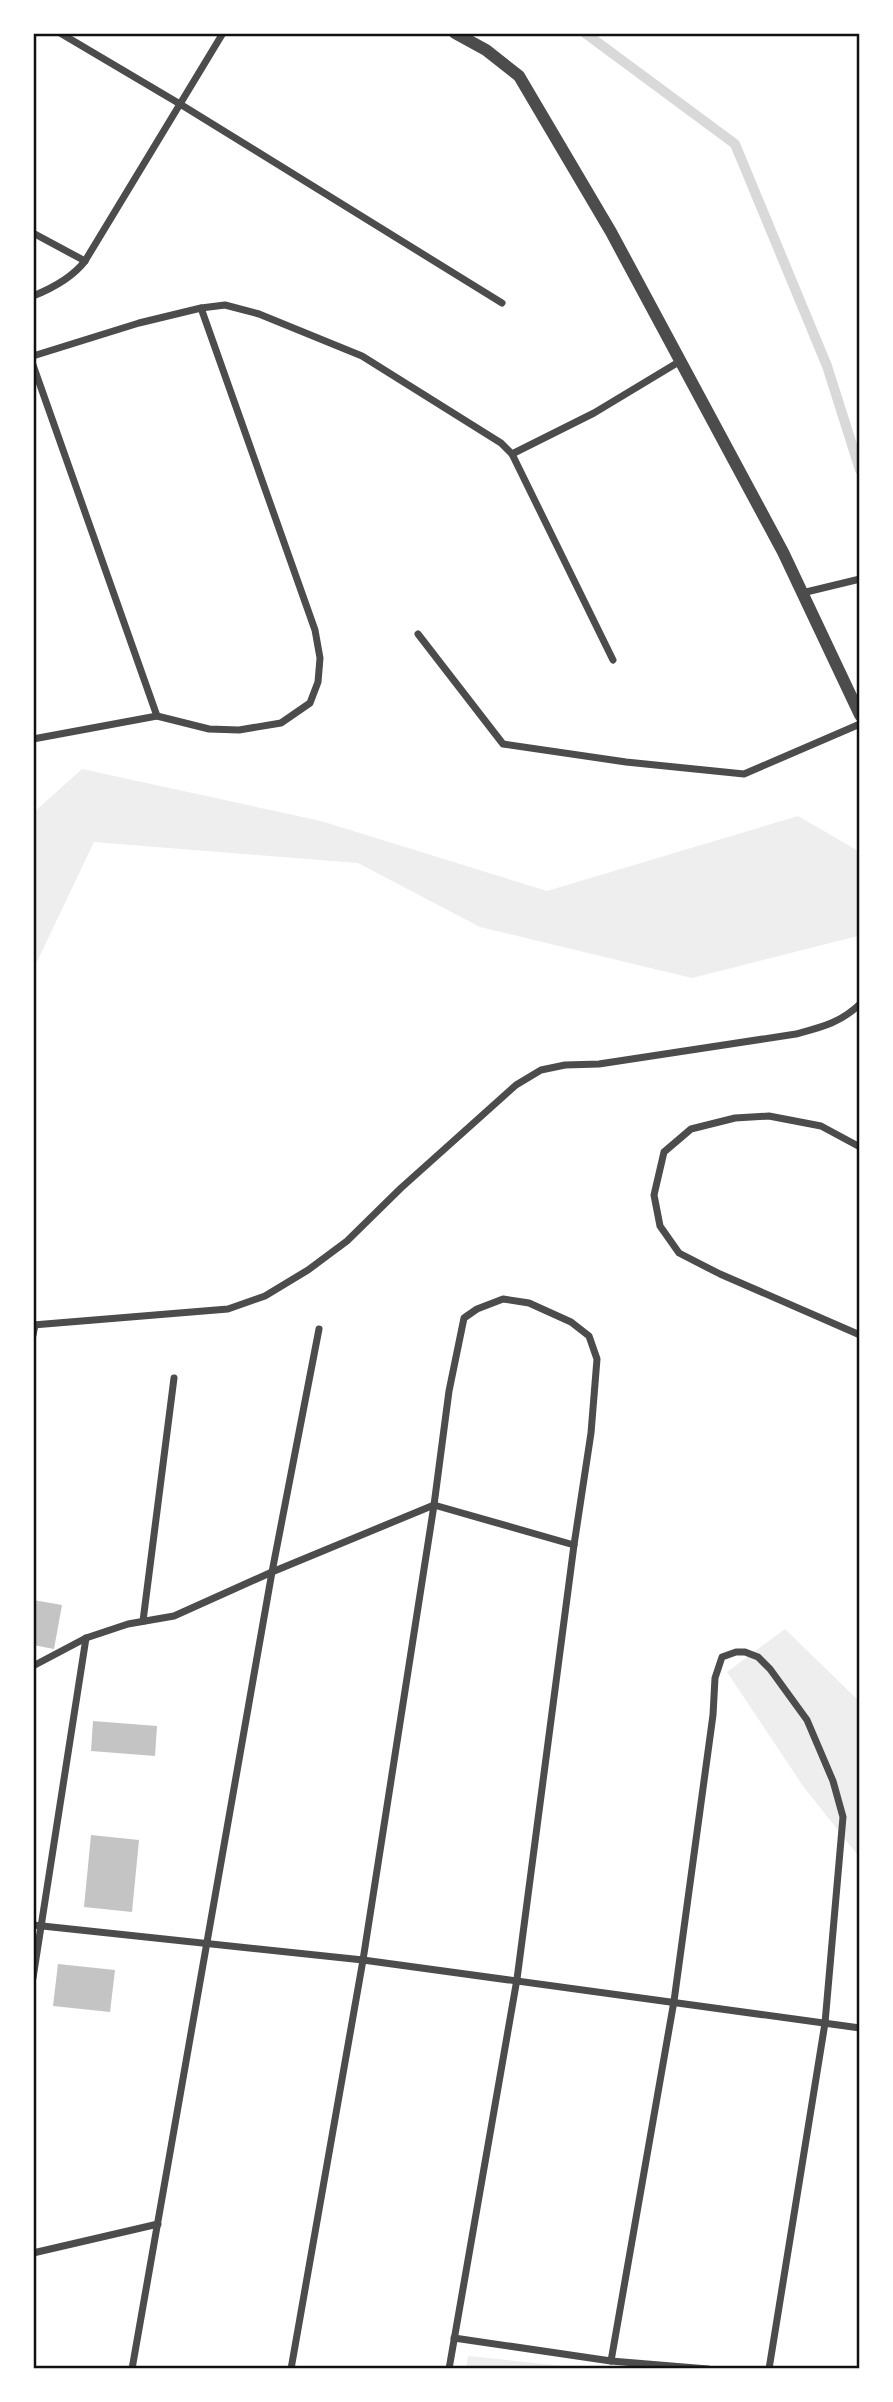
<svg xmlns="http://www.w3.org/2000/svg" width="893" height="2402" viewBox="0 0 893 2402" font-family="'IBM Plex Serif',serif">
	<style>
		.green { fill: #eee }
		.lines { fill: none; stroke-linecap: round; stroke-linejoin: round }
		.stream { stroke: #d9d9d9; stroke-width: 10 }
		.building { fill: #c4c4c4 }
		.minor { stroke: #4c4c4c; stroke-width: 7 }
		.tertiary { stroke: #4c4c4c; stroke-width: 12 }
		.neatline { fill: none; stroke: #111; stroke-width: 2.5 }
	</style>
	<rect width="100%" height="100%" fill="#fff"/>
	<g class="green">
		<polygon points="82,769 321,821 547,891 798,816 860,852 858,936 692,978 480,927 358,863 94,842 33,970 33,813"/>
		<polygon points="785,1629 860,1702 860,1858 803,1786 727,1672"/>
		<polygon points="468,2356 593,2369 466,2369"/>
	</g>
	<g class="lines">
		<polyline class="stream" points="585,33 735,144 827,366 860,470"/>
	</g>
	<g class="building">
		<polygon points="33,1600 62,1605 54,1649 33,1645"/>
		<polygon points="93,1721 157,1726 155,1756 91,1751"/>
		<polygon points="91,1835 139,1840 132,1912 84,1907"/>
		<polygon points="58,1964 115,1970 110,2012 53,2006"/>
	</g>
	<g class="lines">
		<g class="minor">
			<polyline points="60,33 180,104 502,303"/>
			<polyline points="33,233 85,261"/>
			<path d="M33,296C53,288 72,278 85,261L223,33"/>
			<polyline points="33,356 139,323 201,308 225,305 259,314 362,356 501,443 512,454 594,413 682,360"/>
			<polyline points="33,365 157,716"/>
			<polyline points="512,454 613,660"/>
			<polyline points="802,593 860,579"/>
			<polyline points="418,634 503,744 626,762 744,774 860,724"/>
			<polyline points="33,739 157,716 209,729 239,730 281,723 310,703 318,682 320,658 315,630 201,308"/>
			<polyline points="860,1147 821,1126 769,1116 735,1118 691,1129 664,1152 654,1195 660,1226 679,1253 720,1274 860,1335"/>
			<path d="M33,1325L228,1309L265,1296L308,1270L347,1241L401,1188L516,1085L541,1070L565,1065L599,1064L796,1034C822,1027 840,1023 860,1004"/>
			<polyline points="33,1335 35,1325"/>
			<polyline points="143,1621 174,1378"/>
			<polyline points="33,1666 86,1638 128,1624 174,1616 272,1572 434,1505 574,1545"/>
			<polyline points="33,1925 363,1960 860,2028"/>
			<polyline points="33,1978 86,1638"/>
			<polyline points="33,2253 158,2224"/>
			<polyline points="454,2338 611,2361 708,2369"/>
			<polyline points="611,2361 674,2001 713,1715 715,1678 722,1657 736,1652 745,1652 758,1657 770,1669 807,1720 833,1781 843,1817 825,2023 769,2369"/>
			<polyline points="132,2369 272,1572 319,1329"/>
			<polyline points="291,2369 363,1960 434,1505 449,1391 464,1318 477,1309 503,1299 529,1303 571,1322 589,1336 597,1359 591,1433 574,1545 517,1979 449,2369"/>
		</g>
		<polyline class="tertiary" points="455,33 486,50 519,76 611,232 783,552 860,715"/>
	</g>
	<rect width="893" height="2402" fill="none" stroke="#ffffff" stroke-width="70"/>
	<rect x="35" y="35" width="823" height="2332" class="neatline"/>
</svg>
